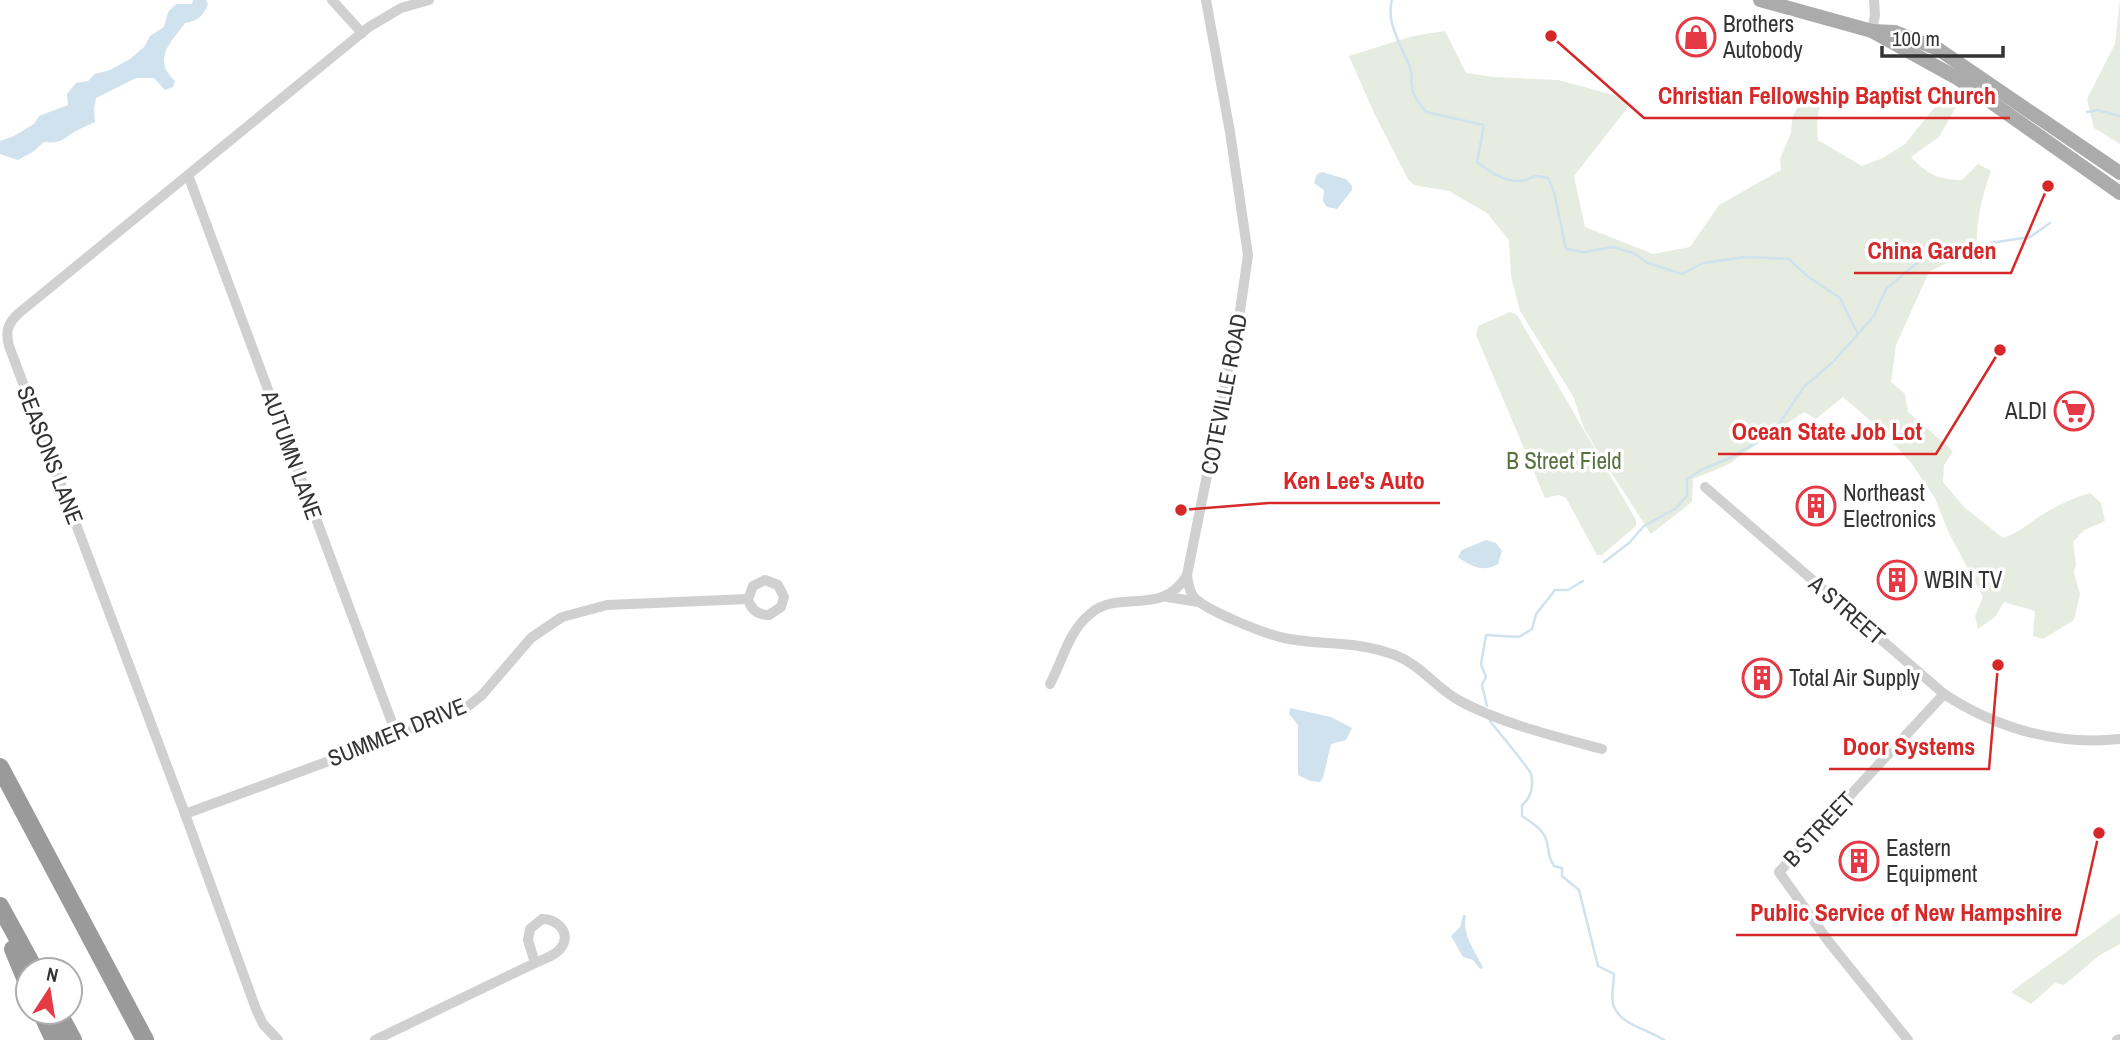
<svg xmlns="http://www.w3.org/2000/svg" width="2120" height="1040" viewBox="0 0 2120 1040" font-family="'Archivo Narrow',sans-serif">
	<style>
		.green { fill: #e6ecdf }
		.water { fill: #cfe2ee }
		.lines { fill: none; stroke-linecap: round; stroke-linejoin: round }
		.stream { stroke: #cfe2ee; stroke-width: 2.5 }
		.minor { stroke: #d0d0d0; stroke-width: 10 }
		.primary { stroke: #ababab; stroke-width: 14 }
		.motorway { stroke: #9a9a9a; stroke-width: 18 }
		.labels { text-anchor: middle; stroke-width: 7; stroke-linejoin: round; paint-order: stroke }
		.poi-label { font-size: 23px; fill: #333; stroke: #fff; text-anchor: start }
		.street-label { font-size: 23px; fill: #333; stroke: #fff }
		.park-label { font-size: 23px; fill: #56703f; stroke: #fff }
		.leader { fill: none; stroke: #d62828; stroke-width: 2.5 }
		.callout-dot { fill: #d62828; stroke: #fff; stroke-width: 2.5 }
		.callout-label { font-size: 24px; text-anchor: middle; font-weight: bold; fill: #d62828; stroke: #fff; stroke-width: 7; stroke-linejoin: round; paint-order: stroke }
	</style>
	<rect width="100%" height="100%" fill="#fff"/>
	<g class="green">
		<polygon points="2120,0 2120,144 2094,128 2087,99 2115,44"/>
		<path d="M1445,31L1466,73L1494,77L1558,80L1621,97L1628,107L1574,176L1585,227L1653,254L1690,247L1719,205L1781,170L1780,159L1791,133L1792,118L1800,103L1819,88L1828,91C1817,108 1816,121 1818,140L1862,166L1883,158L1905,144L1943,97L1956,107L1939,137L1911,157C1927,174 1939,180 1962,180L1978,164L1991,171C1980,201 1975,228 1977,260L1947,263L1929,272L1896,345L1891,382L1905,394L1908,412L1953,451L1944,465L1943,482L1964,507L2003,538C2019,533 2029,523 2042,515C2058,505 2073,498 2090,493L2101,503L2105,521L2084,530L2073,542L2076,564L2074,573L2080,594L2074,620L2043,639L2033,636L2035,611L2004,602L1995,617L1978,629L1975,616L1983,597L1948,531L1935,498L1912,464L1881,430L1843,397L1816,419L1804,412L1727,465L1693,479L1692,502L1651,534L1596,449L1584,428L1573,396L1520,311L1511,276L1509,240L1487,213L1449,191L1414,185L1408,179L1375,115L1349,56L1413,36Z"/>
		<polygon points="1510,312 1517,315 1636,520 1636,526 1602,555 1597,555 1566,498 1559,495 1545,498 1476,335 1478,326"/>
		<polygon points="2120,913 2120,944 2100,955 2064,985 2055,983 2031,1004 2011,992"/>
	</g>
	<g class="water">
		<path d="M193,0H206L208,4C203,16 198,21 185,23C172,42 151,58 175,81L173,87L165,90L154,78H136L96,98L94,109L95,122C89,125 83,127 78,130C62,138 64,144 44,142L34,151L18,160L0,154V141L14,136L34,124L39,116L68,105L67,94L76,83L88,81L95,74L110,70L130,59L144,47L150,36L164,27L168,12L176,4H192Z"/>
		<polygon points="1322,172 1346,179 1352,186 1352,190 1337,209 1327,207 1323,201 1324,190 1314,183 1317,174"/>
		<path d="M1486,540L1496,543L1502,551L1498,564C1483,573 1470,566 1458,557L1462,550Z"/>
		<polygon points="1290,708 1331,717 1352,728 1346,740 1331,744 1323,778 1320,782 1310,781 1298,775 1298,725 1289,714"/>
		<path d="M1463,915H1466C1462,937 1475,949 1483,968L1480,969L1473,960L1463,957L1451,936L1460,927Z"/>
	</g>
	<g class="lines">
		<g class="stream">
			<path d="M1392,0C1385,23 1403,47 1410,68C1413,76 1410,86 1414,94C1417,101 1422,107 1426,112L1484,125L1477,162C1488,170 1504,182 1520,181C1534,180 1529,173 1548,178L1554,192L1566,249L1584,252L1613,247L1633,253L1648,263L1682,274L1703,263L1746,257L1789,259L1807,276L1840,298L1858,334"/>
			<polyline points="2087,112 2097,110 2120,116"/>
			<polyline points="1604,562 1629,543 1644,526 1675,509 1687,496 1687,479 1703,469 1730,458 1755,443 1779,424 1804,387 1833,362 1874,316 1886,289 1930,252 2030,237 2050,223"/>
			<polyline points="1487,706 1482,685 1486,677 1481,664 1486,635 1519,637 1532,629 1536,614 1555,590 1568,590 1583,581"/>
			<path d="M1490,721C1496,729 1530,769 1531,774C1534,786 1531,798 1522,805V816C1532,823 1545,830 1547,843C1550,854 1547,855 1554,866L1562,868V876L1579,890L1598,966L1614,974C1614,983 1611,995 1613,1004C1619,1025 1648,1029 1664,1040"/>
		</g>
		<g class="minor">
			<polyline points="332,0 362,33"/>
			<path d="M1206,0L1230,132L1248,255L1240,311L1187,575C1188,582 1189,590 1193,596C1203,610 1266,634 1284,638C1323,646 1355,640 1395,655C1421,665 1436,688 1460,701C1503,724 1554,736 1602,749"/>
			<polyline points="1872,31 1875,15 1874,0"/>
			<polyline points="188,175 397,736"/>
			<path d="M1705,487L1944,694C1996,728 2057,746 2120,739"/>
			<polyline points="1167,597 1199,602"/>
			<path d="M1050,684C1063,660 1068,632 1090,614C1119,588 1162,618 1187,575"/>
			<path d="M185,814L397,736L467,707L482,695L531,638L562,617L607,605L748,599C751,610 758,615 769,615L781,607L784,597L778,585L765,580L753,586L748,599"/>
			<path d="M278,1040L263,1024L256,1009L185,814L9,346C5,331 8,323 19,313L369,27L401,8L429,0"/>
			<path d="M375,1040L535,963C543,959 555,956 560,949C573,934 557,918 542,919L530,929L528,940L535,963"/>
			<polyline points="1908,1040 1829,942 1779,872 1944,694"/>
			<polyline points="2117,1040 2120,1039"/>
		</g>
		<g class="primary">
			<polyline points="1760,0 1872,31 1895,32 1938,49 2120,173"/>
			<polyline points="1872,31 1957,78 2120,193"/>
		</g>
		<g class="motorway">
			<polyline points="0,767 145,1040"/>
			<polyline points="0,906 35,970"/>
			<polyline points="13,949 28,985"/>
			<polyline points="41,1012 54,1040"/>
			<polyline points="58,1012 73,1040"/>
		</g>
	</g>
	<defs>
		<symbol id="shop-ring" viewBox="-11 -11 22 22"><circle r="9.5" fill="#fff" stroke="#e63946" stroke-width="1.5"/><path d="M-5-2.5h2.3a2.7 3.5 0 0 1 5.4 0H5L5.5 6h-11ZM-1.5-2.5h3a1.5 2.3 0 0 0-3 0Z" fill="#e63946"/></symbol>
		<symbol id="supermarket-ring" viewBox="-11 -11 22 22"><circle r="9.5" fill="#fff" stroke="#e63946" stroke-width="1.5"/><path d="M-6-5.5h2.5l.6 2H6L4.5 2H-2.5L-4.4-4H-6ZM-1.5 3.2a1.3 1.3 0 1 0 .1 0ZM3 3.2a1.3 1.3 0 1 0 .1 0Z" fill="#e63946"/></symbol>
		<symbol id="building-ring" viewBox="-11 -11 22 22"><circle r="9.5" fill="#fff" stroke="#e63946" stroke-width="1.5"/><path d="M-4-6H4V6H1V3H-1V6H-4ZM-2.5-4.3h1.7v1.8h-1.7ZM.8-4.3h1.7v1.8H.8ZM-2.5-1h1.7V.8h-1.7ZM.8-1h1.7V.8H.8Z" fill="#e63946"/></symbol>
	</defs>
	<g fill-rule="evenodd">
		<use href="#shop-ring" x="1674" y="15" width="44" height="44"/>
		<use href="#supermarket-ring" x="2052" y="389" width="44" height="44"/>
		<use href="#building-ring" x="1794" y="484" width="44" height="44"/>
		<use href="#building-ring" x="1875" y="558" width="44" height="44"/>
		<use href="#building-ring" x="1740" y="656" width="44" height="44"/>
		<use href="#building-ring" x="1837" y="839" width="44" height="44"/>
	</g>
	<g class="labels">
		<g class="poi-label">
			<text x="1723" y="32">Brothers<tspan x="1723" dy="26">Autobody</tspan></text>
			<text x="2047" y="419" text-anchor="end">ALDI</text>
			<text x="1843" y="501">Northeast<tspan x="1843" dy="26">Electronics</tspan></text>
			<text x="1924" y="588">WBIN TV</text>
			<text x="1789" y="686">Total Air Supply</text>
			<text x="1886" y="856">Eastern<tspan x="1886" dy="26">Equipment</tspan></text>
		</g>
		<g class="street-label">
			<text transform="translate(1224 394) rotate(-79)" y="8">COTEVILLE ROAD</text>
			<text transform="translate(50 455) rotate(69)" y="8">SEASONS LANE</text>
			<text transform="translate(292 455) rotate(70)" y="8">AUTUMN LANE</text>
			<text transform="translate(1847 610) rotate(41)" y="8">A STREET</text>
			<text transform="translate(397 732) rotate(-22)" y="8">SUMMER DRIVE</text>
			<text transform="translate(1819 829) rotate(-47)" y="8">B STREET</text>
		</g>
		<g class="park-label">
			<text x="1564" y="469">B Street Field</text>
		</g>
	</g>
	<path class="leader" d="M1551 36L1644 118H2010M2048 186L2011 273H1854M2000 350L1936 454H1718M1181 510L1269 503H1440M1998 665L1989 769H1829M2099 833L2076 935H1736"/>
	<g class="callout-dot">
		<circle cx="1551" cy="36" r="7"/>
		<circle cx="2048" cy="186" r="7"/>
		<circle cx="2000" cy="350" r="7"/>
		<circle cx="1181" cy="510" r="7"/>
		<circle cx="1998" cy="665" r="7"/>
		<circle cx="2099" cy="833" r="7"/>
	</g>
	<g class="callout-label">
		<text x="1827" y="104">Christian Fellowship Baptist Church</text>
		<text x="1932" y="259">China Garden</text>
		<text x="1827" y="440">Ocean State Job Lot</text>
		<text x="1354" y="489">Ken Lee's Auto</text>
		<text x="1909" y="755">Door Systems</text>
		<text x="1906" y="921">Public Service of New Hampshire</text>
	</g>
	<g transform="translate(49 991) rotate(12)"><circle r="33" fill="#ffffff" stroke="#adadad" stroke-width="2"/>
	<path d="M0-5L12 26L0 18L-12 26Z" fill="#e63946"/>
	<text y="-10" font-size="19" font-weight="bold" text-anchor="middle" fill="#333333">N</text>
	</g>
	<path d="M1882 46v10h121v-10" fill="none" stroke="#333333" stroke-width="3.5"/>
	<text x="1892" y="46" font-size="21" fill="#333333" stroke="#ffffff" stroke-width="5" paint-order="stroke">100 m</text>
</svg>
